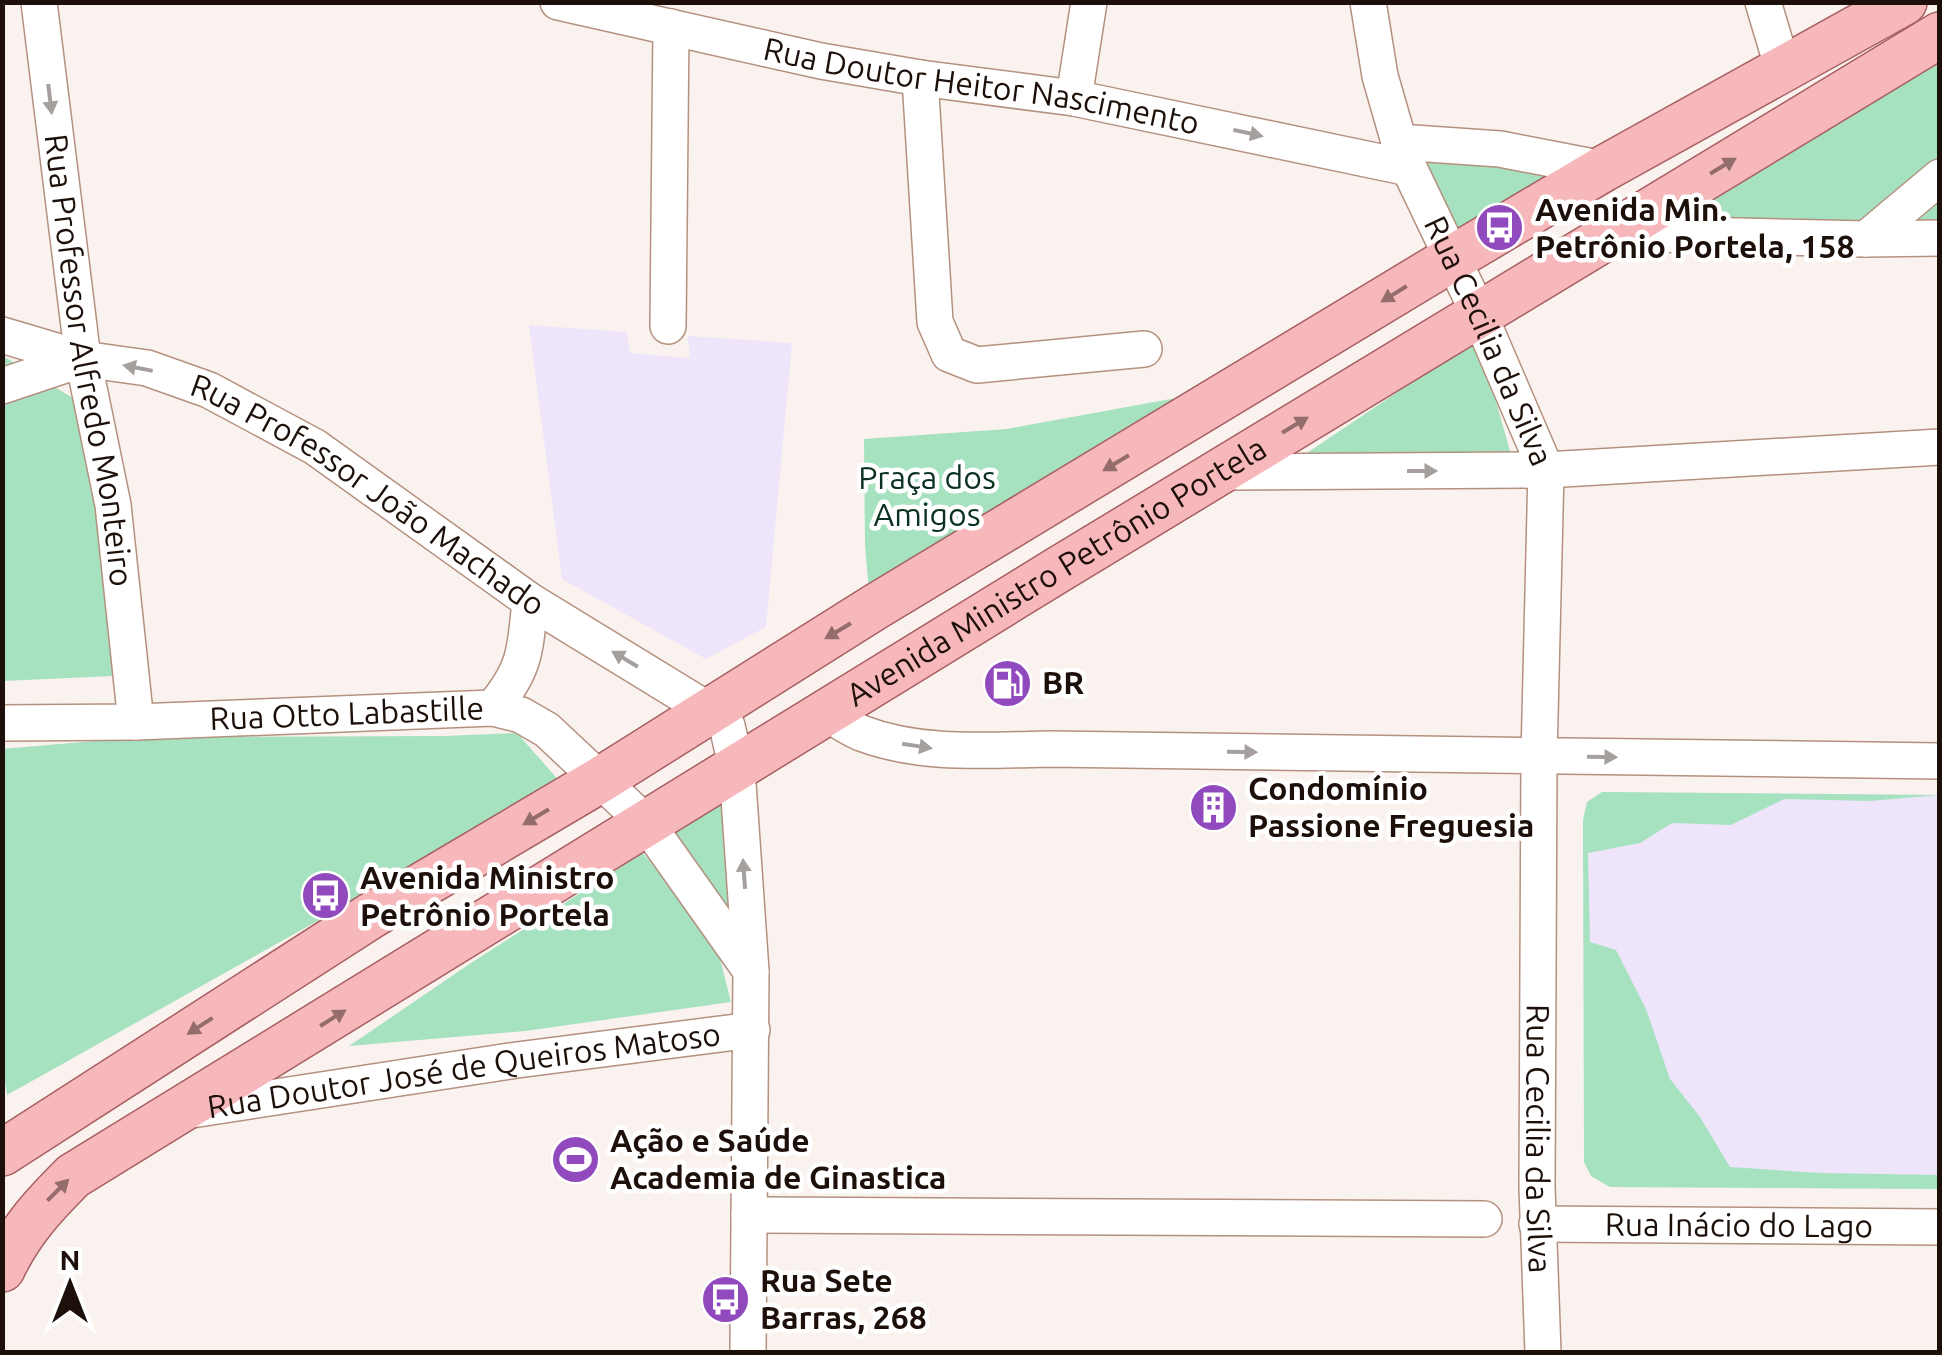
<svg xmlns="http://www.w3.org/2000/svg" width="1942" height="1355" viewBox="0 0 1942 1355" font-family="Ubuntu,sans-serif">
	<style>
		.education { fill: #eee5fa }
		.green { fill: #a6e1c0 }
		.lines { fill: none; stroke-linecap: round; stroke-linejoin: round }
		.minor-casing { stroke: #b4917f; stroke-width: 38 }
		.major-casing { stroke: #a75f61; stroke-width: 48 }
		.minor { stroke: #fff; stroke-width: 35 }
		.major { stroke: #f7b8bc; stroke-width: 45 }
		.oneway { fill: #a59f9d }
		.oneway2 { fill: #956c6c }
		.labels { text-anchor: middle; stroke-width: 9; stroke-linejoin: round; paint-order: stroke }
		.street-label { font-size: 32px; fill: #1d100a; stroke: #fff }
		.poi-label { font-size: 32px; font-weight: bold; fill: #1d100a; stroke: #fff; text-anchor: start }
		.park-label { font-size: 32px; fill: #0b3220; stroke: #fff }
	</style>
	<rect width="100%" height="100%" fill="#faf2ee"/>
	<g class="education">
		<polygon points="529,325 627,332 630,353 690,358 688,336 792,343 766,627 706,659 562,579"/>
		<polygon points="1602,792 1939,795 1939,1189 1610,1187 1591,1176 1585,1162 1583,820 1587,802"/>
	</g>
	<g class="green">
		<polygon points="1939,48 1939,238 1612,233"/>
		<polygon points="1415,150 1547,161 1575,186 1466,245"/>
		<polygon points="1478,338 1514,465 1292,463"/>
		<polygon points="3,356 88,407 113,676 3,681"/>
		<polygon points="1209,392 870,604 865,545 864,439 1007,429"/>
		<polygon points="517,733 562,784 7,1095 2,1063 2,749 141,737 445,736"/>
		<polygon points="1602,792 1939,795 1870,801 1784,799 1731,825 1672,823 1640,843 1588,853 1590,942 1616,950 1646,1009 1670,1079 1700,1117 1730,1167 1820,1173 1939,1175 1939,1189 1610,1187 1591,1176 1584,1162 1583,820 1587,802"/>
		<polygon points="730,795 736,929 663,825"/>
		<polygon points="643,853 715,939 731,1002 525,1031 349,1046 471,963"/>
	</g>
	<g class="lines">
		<defs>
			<g id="minor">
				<path id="s1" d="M39,2L83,359L113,505L136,722"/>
				<path id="s2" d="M558,2L821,61L920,78L1074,98L1409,168"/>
				<path id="s3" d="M1368,2L1380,76L1399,142L1409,168L1479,314L1546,470L1539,757L1537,1187L1543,1352"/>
				<polyline points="1763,2 1783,69"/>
				<polyline points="920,78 935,322 949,354 977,365 1144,349"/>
				<polyline points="1074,98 1089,2"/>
				<polyline points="1399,142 1500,149 1603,169"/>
				<polyline points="1612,233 1866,239 1940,238"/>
				<polyline points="1866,239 1940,177"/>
				<polyline points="668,326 671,27"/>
				<path id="s4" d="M2,335L83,359L147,368L209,390L315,447L530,601L708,710L727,726L737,769L751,971L748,1352"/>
				<polyline points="2,386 83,359"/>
				<polyline points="1219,472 1546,470 1940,447"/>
				<path d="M493,708C526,668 525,651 530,601"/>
				<path d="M826,713C838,720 849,728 861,733C921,756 987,750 1050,749L1940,761"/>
				<path id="s5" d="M2,723L136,722L493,708L521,715L547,730L647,824L751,971"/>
				<path id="s6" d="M185,1111L517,1060L752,1030"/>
				<polyline points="749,1215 1484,1219"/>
				<path id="s7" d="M1537,1224L1940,1227"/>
			</g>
			<g id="major">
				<polyline points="2,1153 372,915 600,780 875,607 1453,258 1603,169 1904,2"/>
				<path id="s8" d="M2,1269C20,1231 43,1206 73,1176L1061,568L1940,35"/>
			</g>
		</defs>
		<use href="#minor" class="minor-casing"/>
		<use href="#major" class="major-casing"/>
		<use href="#minor" class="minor"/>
		<use href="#major" class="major"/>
	</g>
	<defs><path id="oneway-solid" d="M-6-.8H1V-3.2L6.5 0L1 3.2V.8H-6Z" transform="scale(2.5)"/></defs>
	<g class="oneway">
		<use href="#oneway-solid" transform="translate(50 99) rotate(83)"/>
		<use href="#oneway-solid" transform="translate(1248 133) rotate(12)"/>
		<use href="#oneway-solid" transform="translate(138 368) rotate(-169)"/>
		<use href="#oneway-solid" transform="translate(1422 471)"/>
		<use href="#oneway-solid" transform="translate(625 659) rotate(-149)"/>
		<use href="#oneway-solid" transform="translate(917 746) rotate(9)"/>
		<use href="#oneway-solid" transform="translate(1242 752) rotate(1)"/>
		<use href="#oneway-solid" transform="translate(1602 757) rotate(1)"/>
		<use href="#oneway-solid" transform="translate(744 874) rotate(-94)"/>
	</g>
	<g class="oneway2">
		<use href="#oneway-solid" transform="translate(1723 166) rotate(-31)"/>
		<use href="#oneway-solid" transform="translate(1394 294) rotate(148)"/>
		<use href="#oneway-solid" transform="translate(1295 425) rotate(-31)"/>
		<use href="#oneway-solid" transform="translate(1116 463) rotate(149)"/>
		<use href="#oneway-solid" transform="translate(838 631) rotate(149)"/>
		<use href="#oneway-solid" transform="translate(536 817) rotate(149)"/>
		<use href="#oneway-solid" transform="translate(333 1018) rotate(-32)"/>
		<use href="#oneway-solid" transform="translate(200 1026) rotate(147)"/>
		<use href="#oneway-solid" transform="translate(58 1190) rotate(-45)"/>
	</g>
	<defs>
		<symbol id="bus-disc" viewBox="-11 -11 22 22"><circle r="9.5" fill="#904abd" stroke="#fff"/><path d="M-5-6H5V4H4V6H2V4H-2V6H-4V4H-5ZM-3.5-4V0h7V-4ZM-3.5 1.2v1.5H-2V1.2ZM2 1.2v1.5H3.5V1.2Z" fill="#fff"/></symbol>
		<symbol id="fuel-disc" viewBox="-11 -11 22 22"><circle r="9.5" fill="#904abd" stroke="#fff"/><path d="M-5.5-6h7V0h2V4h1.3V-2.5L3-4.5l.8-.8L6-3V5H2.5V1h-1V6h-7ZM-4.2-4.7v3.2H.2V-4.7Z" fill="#fff"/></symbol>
		<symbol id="building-disc" viewBox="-11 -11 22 22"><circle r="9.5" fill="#904abd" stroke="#fff"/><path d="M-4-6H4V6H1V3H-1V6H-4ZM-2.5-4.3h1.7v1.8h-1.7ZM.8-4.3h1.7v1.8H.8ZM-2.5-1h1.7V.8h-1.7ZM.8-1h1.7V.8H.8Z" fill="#fff"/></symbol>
		<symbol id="stadium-disc" viewBox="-11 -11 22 22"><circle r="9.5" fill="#904abd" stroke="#fff"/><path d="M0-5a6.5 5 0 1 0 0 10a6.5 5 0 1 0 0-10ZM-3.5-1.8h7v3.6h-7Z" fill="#fff"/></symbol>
	</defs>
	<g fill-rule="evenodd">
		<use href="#bus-disc" x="1472" y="200" width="55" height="55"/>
		<use href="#fuel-disc" x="980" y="656" width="55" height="55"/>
		<use href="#building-disc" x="1186" y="780" width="55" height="55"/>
		<use href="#bus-disc" x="298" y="868" width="55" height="55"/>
		<use href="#stadium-disc" x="548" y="1132" width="55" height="55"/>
		<use href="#bus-disc" x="698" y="1272" width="55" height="55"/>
	</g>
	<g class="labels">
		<g class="street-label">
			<text dy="11" stroke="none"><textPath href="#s2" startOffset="432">Rua Doutor Heitor Nascimento</textPath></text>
			<text dy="11" stroke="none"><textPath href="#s3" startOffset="362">Rua Cecilia da Silva</textPath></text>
			<text dy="11" stroke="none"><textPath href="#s1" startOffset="362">Rua Professor Alfredo Monteiro</textPath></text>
			<text dy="11" stroke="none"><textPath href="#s4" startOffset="405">Rua Professor João Machado</textPath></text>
			<text dy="11" stroke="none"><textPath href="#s8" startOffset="1272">Avenida Ministro Petrônio Portela</textPath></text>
			<text dy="11" stroke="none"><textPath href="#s5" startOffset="345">Rua Otto Labastille</textPath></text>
			<text dy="11" stroke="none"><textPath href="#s6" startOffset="282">Rua Doutor José de Queiros Matoso</textPath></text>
			<text dy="11" stroke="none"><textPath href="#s3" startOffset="1172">Rua Cecilia da Silva</textPath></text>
			<text dy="11" stroke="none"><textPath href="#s7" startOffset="202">Rua Inácio do Lago</textPath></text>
		</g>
		<g class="poi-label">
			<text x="1535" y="221">Avenida Min.<tspan x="1535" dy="37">Petrônio Portela, 158</tspan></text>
			<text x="1042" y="694">BR</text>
			<text x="1248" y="800">Condomínio<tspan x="1248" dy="37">Passione Freguesia</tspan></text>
			<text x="360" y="889">Avenida Ministro<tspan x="360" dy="37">Petrônio Portela</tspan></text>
			<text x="610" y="1152">Ação e Saúde<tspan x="610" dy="37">Academia de Ginastica</tspan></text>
			<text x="760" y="1292">Rua Sete<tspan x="760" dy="37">Barras, 268</tspan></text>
		</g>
		<g class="park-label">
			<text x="927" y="489">Praça dos<tspan x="927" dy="37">Amigos</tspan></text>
		</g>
	</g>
	<rect width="1942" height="1355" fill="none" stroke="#1d100a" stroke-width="10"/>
	<g transform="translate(70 1285)" stroke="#ffffff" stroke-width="8" paint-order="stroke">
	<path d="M0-8L18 38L0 25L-18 38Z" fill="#1d100a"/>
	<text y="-15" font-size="28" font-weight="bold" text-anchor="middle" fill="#1d100a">N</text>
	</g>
</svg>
